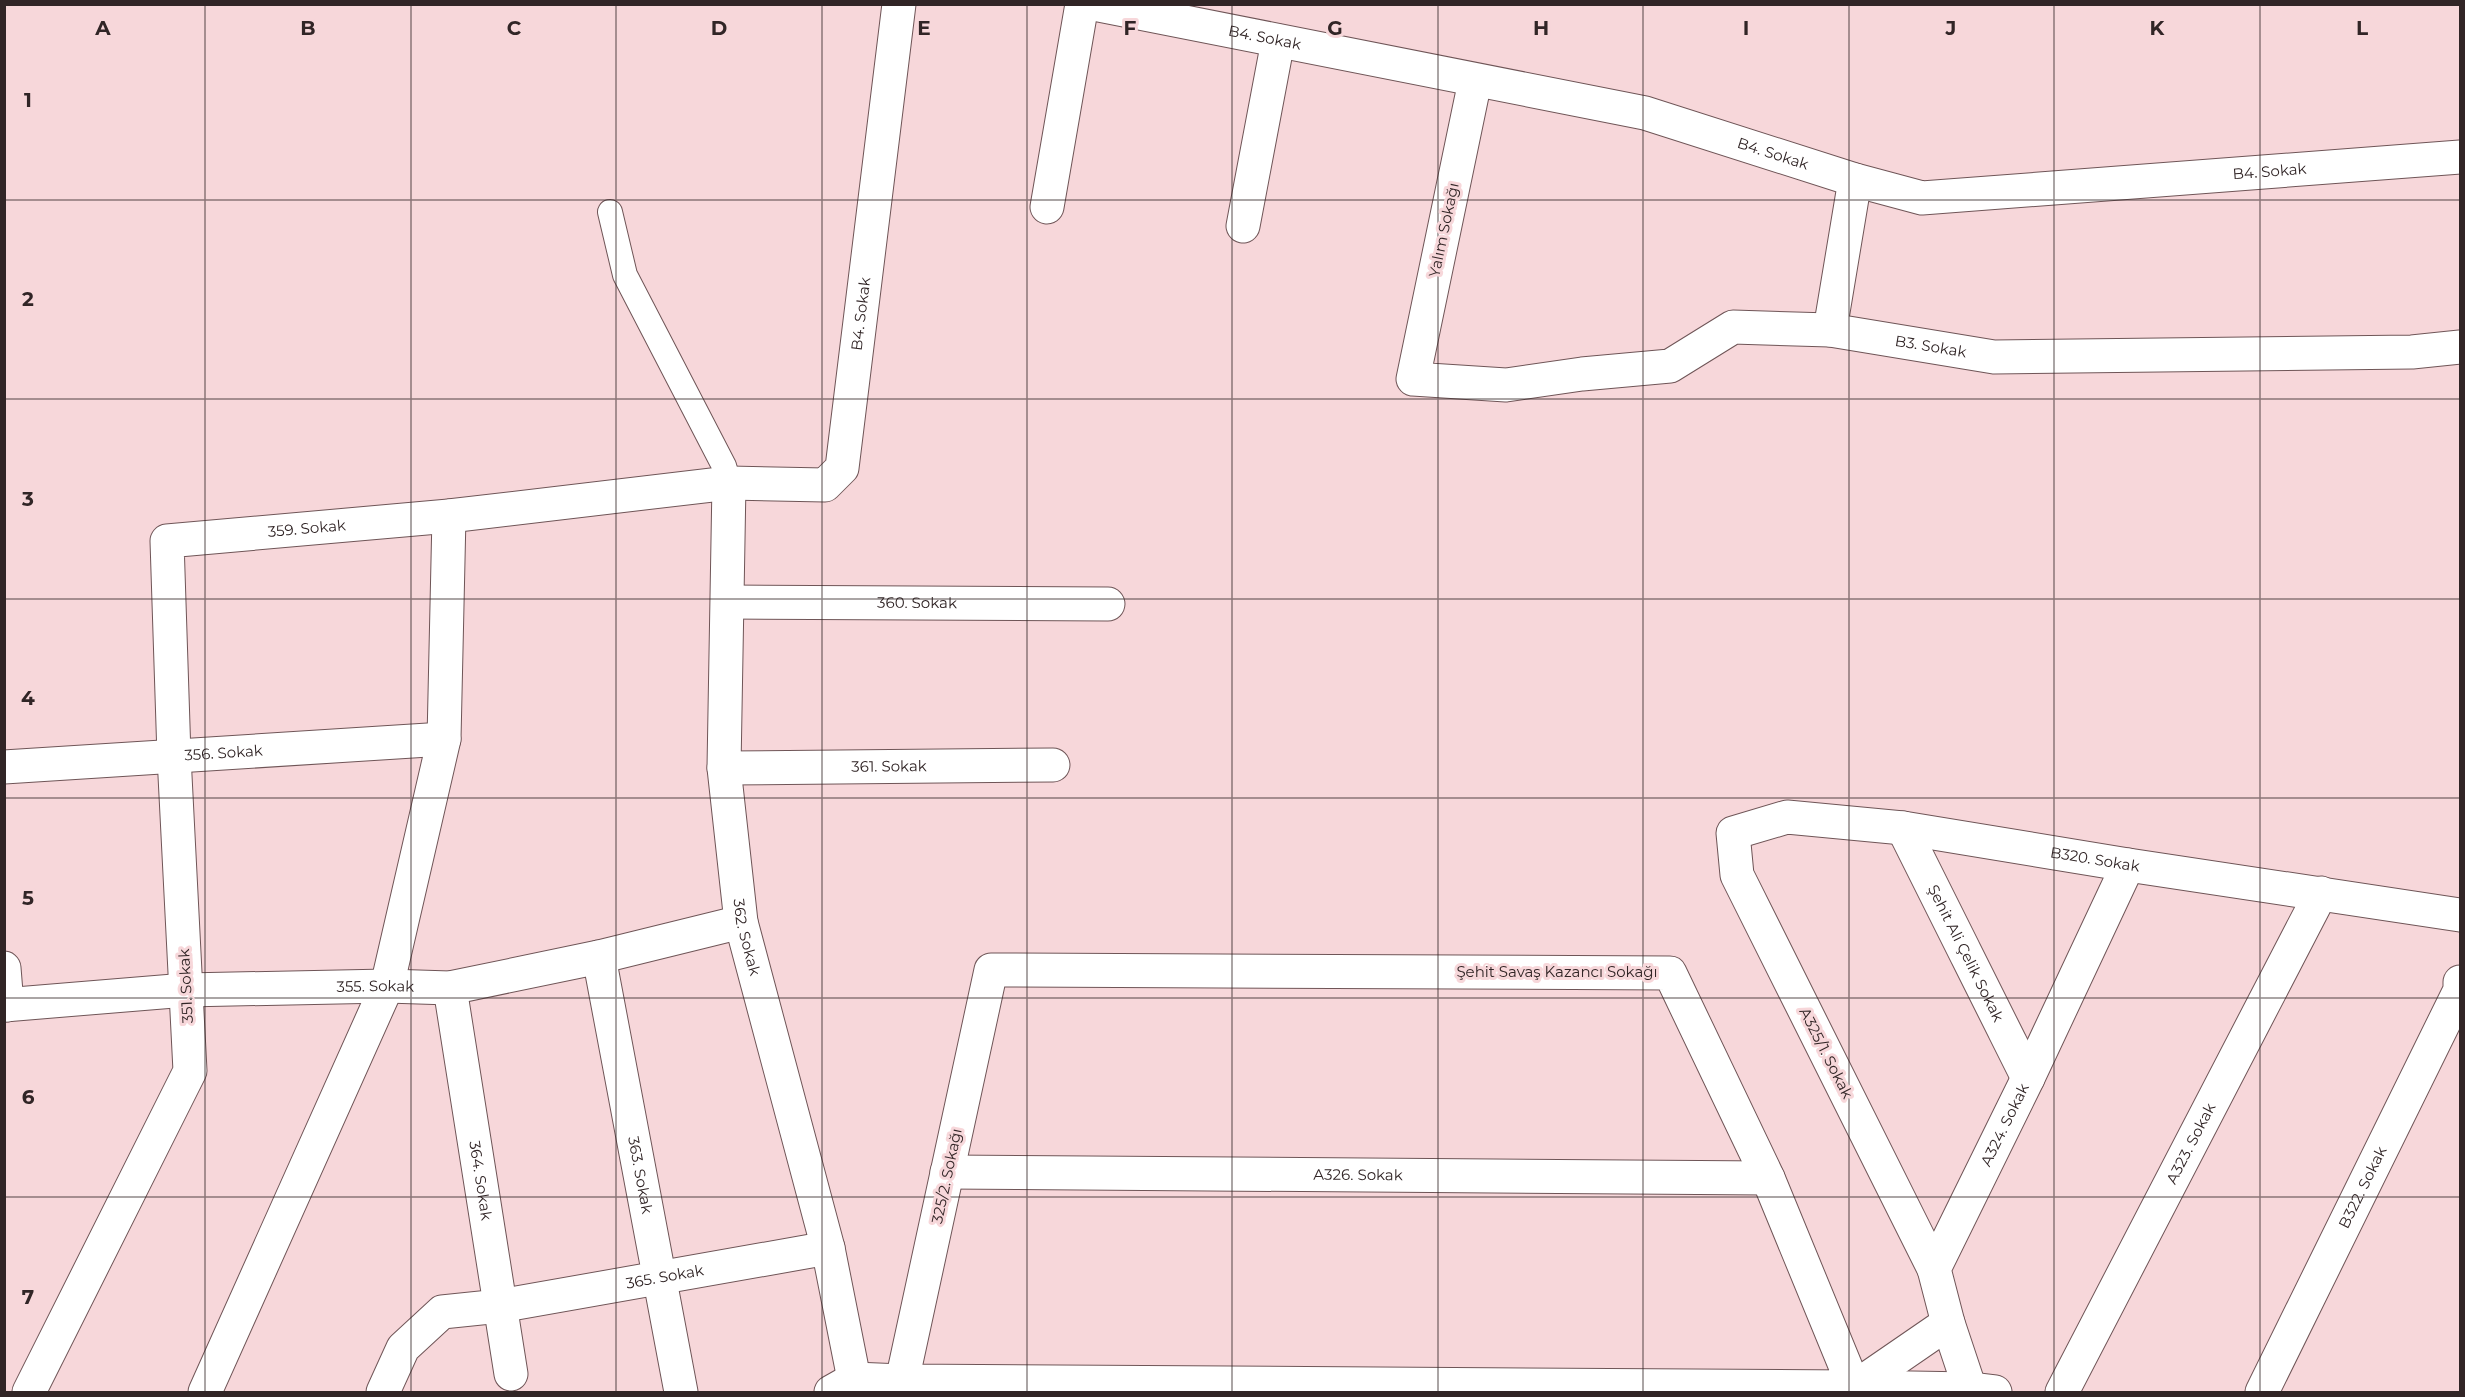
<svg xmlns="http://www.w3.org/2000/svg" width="2465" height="1397" viewBox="0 0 2465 1397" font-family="Montserrat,sans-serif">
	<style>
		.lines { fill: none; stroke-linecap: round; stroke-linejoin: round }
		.lane-casing { stroke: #6f5557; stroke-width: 26 }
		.street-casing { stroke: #6f5557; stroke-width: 35 }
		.lane { stroke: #fff; stroke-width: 24 }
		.street { stroke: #fff; stroke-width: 33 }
		.grid { fill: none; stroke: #312526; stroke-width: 1.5; stroke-opacity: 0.55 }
		.labels { text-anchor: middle; stroke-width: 6; stroke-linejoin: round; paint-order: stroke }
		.street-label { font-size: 15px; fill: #312526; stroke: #f7d7da }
		.grid-label { font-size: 20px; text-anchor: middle; font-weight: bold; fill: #312526; stroke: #f7d7da; stroke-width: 6; stroke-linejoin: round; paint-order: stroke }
	</style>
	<rect width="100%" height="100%" fill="#f7d7da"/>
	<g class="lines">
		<defs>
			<polyline id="lane" points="610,212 625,275 724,466 729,483"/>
			<g id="street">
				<path id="s1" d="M1094,4L1645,113L1855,180L1922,198L2460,157"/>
				<path id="s2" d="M1475,81L1413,379L1506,385L1582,374L1670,366L1733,327L1830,330L1994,357L2412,352L2460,347"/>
				<polyline points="1047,207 1082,4"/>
				<polyline points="1243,226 1278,41"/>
				<polyline points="1830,330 1855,180"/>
				<path id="s3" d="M729,483L724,768L741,922L828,1248L854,1379"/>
				<path id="s4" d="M728,602L1108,604"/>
				<path id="s5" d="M4,767L444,739"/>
				<path id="s6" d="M724,768L1053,765"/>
				<path id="s7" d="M1903,828L2028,1078"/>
				<path id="s8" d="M599,957L681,1392"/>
				<polyline points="4,968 7,1005"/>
				<path id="s9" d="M450,988L511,1374"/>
				<path id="s10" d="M4,1005L186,990L387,986L450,988L599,957L741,922"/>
				<path id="s11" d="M947,1172L1768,1178"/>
				<path id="s12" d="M1934,1269L1737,875L1733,833L1787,817L1903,828L2128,865L2460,915"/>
				<polyline points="1854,1387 1768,1178 1670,973 991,970 902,1381 1854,1387 1970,1389 1995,1392"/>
				<polyline points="1852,1389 1948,1323"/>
				<path id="s13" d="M1970,1389L1948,1323L1934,1269L2028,1078L2128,865"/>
				<path id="s14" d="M29,1392L190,1071L174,756L167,541L449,516L729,483L825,485L842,468L899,4"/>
				<polyline points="205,1392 387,986 444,739 449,516"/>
				<path id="s15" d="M383,1392L403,1348L442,1312L500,1306L828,1248"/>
				<polyline points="831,1392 854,1379 902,1381 920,1392"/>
				<path id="s16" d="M2062,1392L2321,893"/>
				<path id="s17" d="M2262,1392L2460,990V982"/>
			</g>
		</defs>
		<use href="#lane" class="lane-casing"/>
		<use href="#street" class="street-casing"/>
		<use href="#lane" class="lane"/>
		<use href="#street" class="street"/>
	</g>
	<path class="grid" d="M205,4V1392M411,4V1392M616,4V1392M822,4V1392M1027,4V1392M1232,4V1392M1438,4V1392M1643,4V1392M1849,4V1392M2054,4V1392M2260,4V1392M4,200H2460M4,399H2460M4,599H2460M4,798H2460M4,998H2460M4,1197H2460"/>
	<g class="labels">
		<g class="street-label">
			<text dy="5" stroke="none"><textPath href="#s1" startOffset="174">B4. Sokak</textPath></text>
			<text dy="5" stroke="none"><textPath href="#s1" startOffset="696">B4. Sokak</textPath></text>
			<text dy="5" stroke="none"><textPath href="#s1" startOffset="1200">B4. Sokak</textPath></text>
			<text transform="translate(1444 230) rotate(-78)" y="5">Yalım Sokağı</text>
			<text dy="5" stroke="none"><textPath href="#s14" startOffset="1730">B4. Sokak</textPath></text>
			<text dy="5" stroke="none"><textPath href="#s2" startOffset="836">B3. Sokak</textPath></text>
			<text dy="5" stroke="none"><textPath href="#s14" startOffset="1030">359. Sokak</textPath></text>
			<text dy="5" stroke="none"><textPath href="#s4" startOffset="189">360. Sokak</textPath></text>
			<text dy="5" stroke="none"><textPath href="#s5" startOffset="220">356. Sokak</textPath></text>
			<text dy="5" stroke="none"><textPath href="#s6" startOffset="165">361. Sokak</textPath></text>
			<text dy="5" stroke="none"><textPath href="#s12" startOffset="850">B320. Sokak</textPath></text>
			<text dy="5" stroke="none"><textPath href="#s3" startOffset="456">362. Sokak</textPath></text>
			<text dy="5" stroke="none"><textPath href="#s7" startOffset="140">Şehit Ali Çelik Sokak</textPath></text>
			<text x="1557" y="977">Şehit Savaş Kazancı Sokağı</text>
			<text transform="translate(186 986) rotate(-93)" y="5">351. Sokak</text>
			<text dy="5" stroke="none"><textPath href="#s10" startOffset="372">355. Sokak</textPath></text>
			<text transform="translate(1826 1053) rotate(63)" y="5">A325/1. Sokak</text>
			<text dy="5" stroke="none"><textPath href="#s13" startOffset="286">A324. Sokak</textPath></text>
			<text dy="5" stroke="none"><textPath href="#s16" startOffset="280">A323. Sokak</textPath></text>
			<text dy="5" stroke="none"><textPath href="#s8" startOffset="222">363. Sokak</textPath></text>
			<text dy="5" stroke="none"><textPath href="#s11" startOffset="411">A326. Sokak</textPath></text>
			<text transform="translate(947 1176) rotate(-78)" y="5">325/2. Sokağı</text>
			<text dy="5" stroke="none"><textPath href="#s9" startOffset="195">364. Sokak</textPath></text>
			<text dy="5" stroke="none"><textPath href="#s17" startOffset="228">B322. Sokak</textPath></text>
			<text dy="5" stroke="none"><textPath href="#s15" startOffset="327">365. Sokak</textPath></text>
		</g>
	</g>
	<g class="grid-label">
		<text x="103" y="35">A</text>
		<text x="308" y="35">B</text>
		<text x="514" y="35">C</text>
		<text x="719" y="35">D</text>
		<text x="924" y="35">E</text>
		<text x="1130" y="35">F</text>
		<text x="1335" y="35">G</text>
		<text x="1541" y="35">H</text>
		<text x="1746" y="35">I</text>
		<text x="1951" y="35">J</text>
		<text x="2157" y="35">K</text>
		<text x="2362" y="35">L</text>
		<text x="28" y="107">1</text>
		<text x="28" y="306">2</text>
		<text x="28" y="506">3</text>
		<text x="28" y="705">4</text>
		<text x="28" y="905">5</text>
		<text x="28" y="1104">6</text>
		<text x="28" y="1304">7</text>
	</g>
	<rect width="2465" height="1397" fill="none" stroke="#312526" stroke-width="12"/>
</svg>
